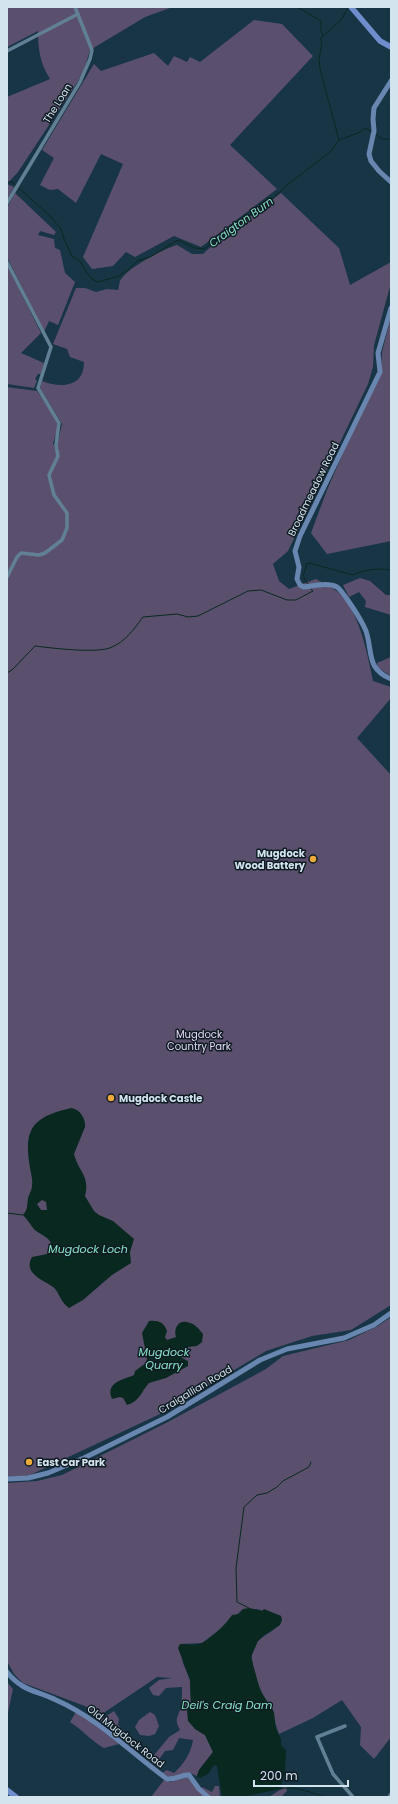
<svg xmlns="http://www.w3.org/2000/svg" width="398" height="1804" viewBox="0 0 398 1804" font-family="Poppins,sans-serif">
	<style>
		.green { fill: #5a506d }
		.water { fill: #092820; fill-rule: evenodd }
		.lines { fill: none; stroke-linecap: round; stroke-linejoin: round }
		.stream { stroke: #092820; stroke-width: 1 }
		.street { stroke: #628094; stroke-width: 3.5 }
		.secondary { stroke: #6986b0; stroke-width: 5 }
		.primary { stroke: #6f8ccc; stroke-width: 5.5 }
		.poi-dot { fill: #ebaa39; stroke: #0f1b23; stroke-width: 1.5 }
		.labels { text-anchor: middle; stroke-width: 3; stroke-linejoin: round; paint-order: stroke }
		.street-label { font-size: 10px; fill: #d4e4ef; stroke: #0f1b23 }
		.poi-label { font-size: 10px; font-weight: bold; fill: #d4e4ef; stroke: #0f1b23; text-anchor: start }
		.park-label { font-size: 10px; fill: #e5dbf6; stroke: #0f1b23 }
		.water-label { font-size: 11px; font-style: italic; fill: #88e2c7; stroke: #0f1b23 }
	</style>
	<rect width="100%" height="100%" fill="#183546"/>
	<g class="green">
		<path d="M7,7H173L145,17L90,50L84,70L78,81L18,172L7,184L14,187L7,200V97L50,79C40,63 38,49 38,31L7,47Z"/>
		<polygon points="254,20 282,24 313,56 230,145 277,189 201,247 174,236 135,257 126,252 113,266 92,269 83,257 123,164 101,154 76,203 58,189 50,190 40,185 54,158 42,150 94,64 101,71 154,53 168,66 174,56 187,62 190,57 200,62"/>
		<polygon points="15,193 56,232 54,235 40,231 38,235 54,239 55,248 60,250 65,273 75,282 58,325 49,321 44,332 7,257 7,208"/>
		<path d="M281,193L339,248L350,285L391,262V283L374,345L373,367L368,384L288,551L273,564L279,581L289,589L316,579C323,583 332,587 338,592C360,612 367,653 373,681L391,687V698L357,738L391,775V1305L351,1330L312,1336L266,1351L160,1414L28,1476L7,1477V387L37,391L53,414L59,426L53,443L56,450L59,449L57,445L62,424L40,388L42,381C60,388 84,388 84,362L70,357L67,349L53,344L76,288H85L96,292L107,289L118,290C119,288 119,283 120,281C127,268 163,249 177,245L192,254H203L214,244Z"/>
		<polygon points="7,264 41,333 21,353 44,363 41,374 38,374 35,379 37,381 34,388 7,384"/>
		<polygon points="391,317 391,541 327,554 311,533 327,490 350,437 381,372 382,352"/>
		<polygon points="360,578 370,581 386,595 391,595 391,615 365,607 366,601 359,592 349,597 343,585"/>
		<polygon points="391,657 391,676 378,668 377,663"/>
		<path d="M391,1317V1737L374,1759L360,1745L361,1727L342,1700L313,1718L279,1734C272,1710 250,1677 252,1652C254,1635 285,1631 281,1616L257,1609H243L224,1626L202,1643L180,1644L183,1663L190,1680L191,1705L187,1711L195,1729L205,1735L213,1752L199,1770L197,1776L190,1773L171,1778L162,1773L167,1770L174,1773C184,1764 191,1753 193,1740L179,1738L173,1750L165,1751L160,1758L161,1765L159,1767L153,1764L150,1760L169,1737L180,1730C173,1718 179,1717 181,1706C182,1700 182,1693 182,1687L166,1688L159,1696L153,1695L149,1688L159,1680L172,1678L157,1677L99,1716L85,1706L23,1683L14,1674L7,1661V1483L37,1481L62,1475L166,1423L266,1369L283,1356L349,1340L378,1326Z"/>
		<polygon points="7,1682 13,1689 7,1717"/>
		<polygon points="114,1711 119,1719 118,1725 124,1731 120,1737 100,1720"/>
		<path d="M76,1712L90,1721L119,1744L104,1748C91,1741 83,1730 70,1722Z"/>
		<polygon points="150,1712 155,1715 159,1726 155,1734 149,1736 140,1735 135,1727 139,1720"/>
		<polygon points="184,1778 188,1778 205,1797 151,1797 164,1780 170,1782"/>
		<polygon points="215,1786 219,1786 220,1797 210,1797 200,1788 202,1787 212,1792"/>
		<polygon points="286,1786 287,1791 281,1797 269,1797"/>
	</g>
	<g class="water">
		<path d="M71,1108C80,1109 86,1119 85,1127L74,1154C79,1173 90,1175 85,1196L94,1211L99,1215L113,1221L134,1239L130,1252L131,1263L112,1275L83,1300L69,1308C62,1303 60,1296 56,1290C51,1282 21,1276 32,1257L47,1254L52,1249C52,1236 40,1236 33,1228C30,1224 27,1219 23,1215C28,1209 27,1205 28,1198C29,1194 32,1190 32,1186C33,1180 31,1174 30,1168C23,1128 33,1117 71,1108ZM42,1200L46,1202L47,1210H41L37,1204Z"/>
		<path d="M149,1321C158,1320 164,1322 167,1331L165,1337L167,1340L176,1337C173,1328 179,1318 190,1323C196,1325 199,1329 203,1334L202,1342L197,1346L188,1347L182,1354V1358L188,1361V1366L166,1378L149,1383C141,1392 139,1402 127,1405L123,1398L120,1397L112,1399C105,1382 123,1380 134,1375L135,1371L146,1363L147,1359L142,1333Z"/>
		<path d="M249,1608L262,1611L264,1609L281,1616L282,1620L280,1625L264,1635L258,1641L251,1657L260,1690L274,1712L276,1729L281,1739V1745L286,1750L285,1773L280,1789L243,1797H222L217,1766L214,1765L208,1774L200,1778L197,1776L199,1770L213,1752L205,1735L195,1729L188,1721L187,1711L191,1705L190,1680L178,1648L180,1644C186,1644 196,1646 202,1643C212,1638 226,1624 232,1615L239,1614L243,1609Z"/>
	</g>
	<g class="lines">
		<g class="stream">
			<polyline points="297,7 321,21 321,31 323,36"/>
			<polyline points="375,134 382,139 391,139"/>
			<polyline points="339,140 320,69 319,59 322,42 320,39 341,20 348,8"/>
			<polyline points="7,182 12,182 50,216 61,229 64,239 72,256 80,261 87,273 92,279 98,282 119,276 129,269 137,261 150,257 178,240 195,248 204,249 271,200 286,186 331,151 339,140 358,133 366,128 372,132"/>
			<path d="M308,584C299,572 306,575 306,564L309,563L353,575C366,569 377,568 391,570"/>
			<path d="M7,673L12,670L35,646C51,648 99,654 112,647C126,641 134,629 143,617L177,614L188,617L198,616L248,591L261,590L287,600H296L311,592L313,591L310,588"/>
			<polyline points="7,1213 23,1215"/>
			<polyline points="249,1608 237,1602 236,1568 244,1507 257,1495 267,1493 277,1487 283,1481 309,1467 311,1462"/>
			<path d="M280,1789C291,1785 314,1793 325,1797"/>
		</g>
		<g class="street">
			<polyline points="7,51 78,14"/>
			<polyline points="7,203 80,82 90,59 92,50 75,7"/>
			<polyline points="7,262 51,347 38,388 59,423 56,445 58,456 49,475 54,495 67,513 67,528 62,540 45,553 39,555 21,553 17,557 7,577"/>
			<polyline points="345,1726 317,1737 333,1774 353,1797"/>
			<polyline points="389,1797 391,1794"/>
		</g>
		<g class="secondary">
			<polyline points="391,81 374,108 373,119 374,131 369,154 371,161 379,171 391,182"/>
			<path d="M391,308L378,353L380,372L300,536L295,551L299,567L297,579L300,585L304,587C314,586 328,582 337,587C341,590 344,595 347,599C354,609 361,619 366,631C373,652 366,669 391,679"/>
			<polyline points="7,1479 28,1478 48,1473 84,1458 167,1417 260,1360 287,1349 344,1338 374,1325 391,1313"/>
			<path d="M7,1672C22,1691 35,1690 56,1700C99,1719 130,1752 167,1779C176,1780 182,1774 189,1775L199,1789L208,1797"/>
		</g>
		<g class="primary">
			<polyline points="351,7 380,41 391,47"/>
			<polyline points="7,1790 16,1797"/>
		</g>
	</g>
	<g class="poi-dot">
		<circle cx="313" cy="859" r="4"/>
		<circle cx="111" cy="1098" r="4"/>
		<circle cx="29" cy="1462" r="4"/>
	</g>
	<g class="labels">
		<g class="street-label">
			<text transform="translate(57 103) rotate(-58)" y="4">The Loan</text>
			<text transform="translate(313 489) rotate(-64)" y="4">Broadmeadow Road</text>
			<text transform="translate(195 1389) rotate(-31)" y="4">Craigallian Road</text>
			<text transform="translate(126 1736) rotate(38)" y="4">Old Mugdock Road</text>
		</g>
		<g class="poi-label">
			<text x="305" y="857" text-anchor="end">Mugdock<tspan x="305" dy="12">Wood Battery</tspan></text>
			<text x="119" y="1102">Mugdock Castle</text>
			<text x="37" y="1466">East Car Park</text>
		</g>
		<g class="park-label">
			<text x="199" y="1038">Mugdock<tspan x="199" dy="12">Country Park</tspan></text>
		</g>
		<g class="water-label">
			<text transform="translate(241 222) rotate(-36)" y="4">Craigton Burn</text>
			<text x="88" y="1253">Mugdock Loch</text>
			<text x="164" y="1356">Mugdock<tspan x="164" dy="13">Quarry</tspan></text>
			<text x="227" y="1709">Deil's Craig Dam</text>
		</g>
	</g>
	<rect width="398" height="1804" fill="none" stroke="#d4e4ef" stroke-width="16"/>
	<path d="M254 1780v6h94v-6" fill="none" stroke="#d4e4ef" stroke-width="2"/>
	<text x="260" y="1780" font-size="12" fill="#d4e4ef" stroke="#0f1b23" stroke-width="3" paint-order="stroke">200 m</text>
</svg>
